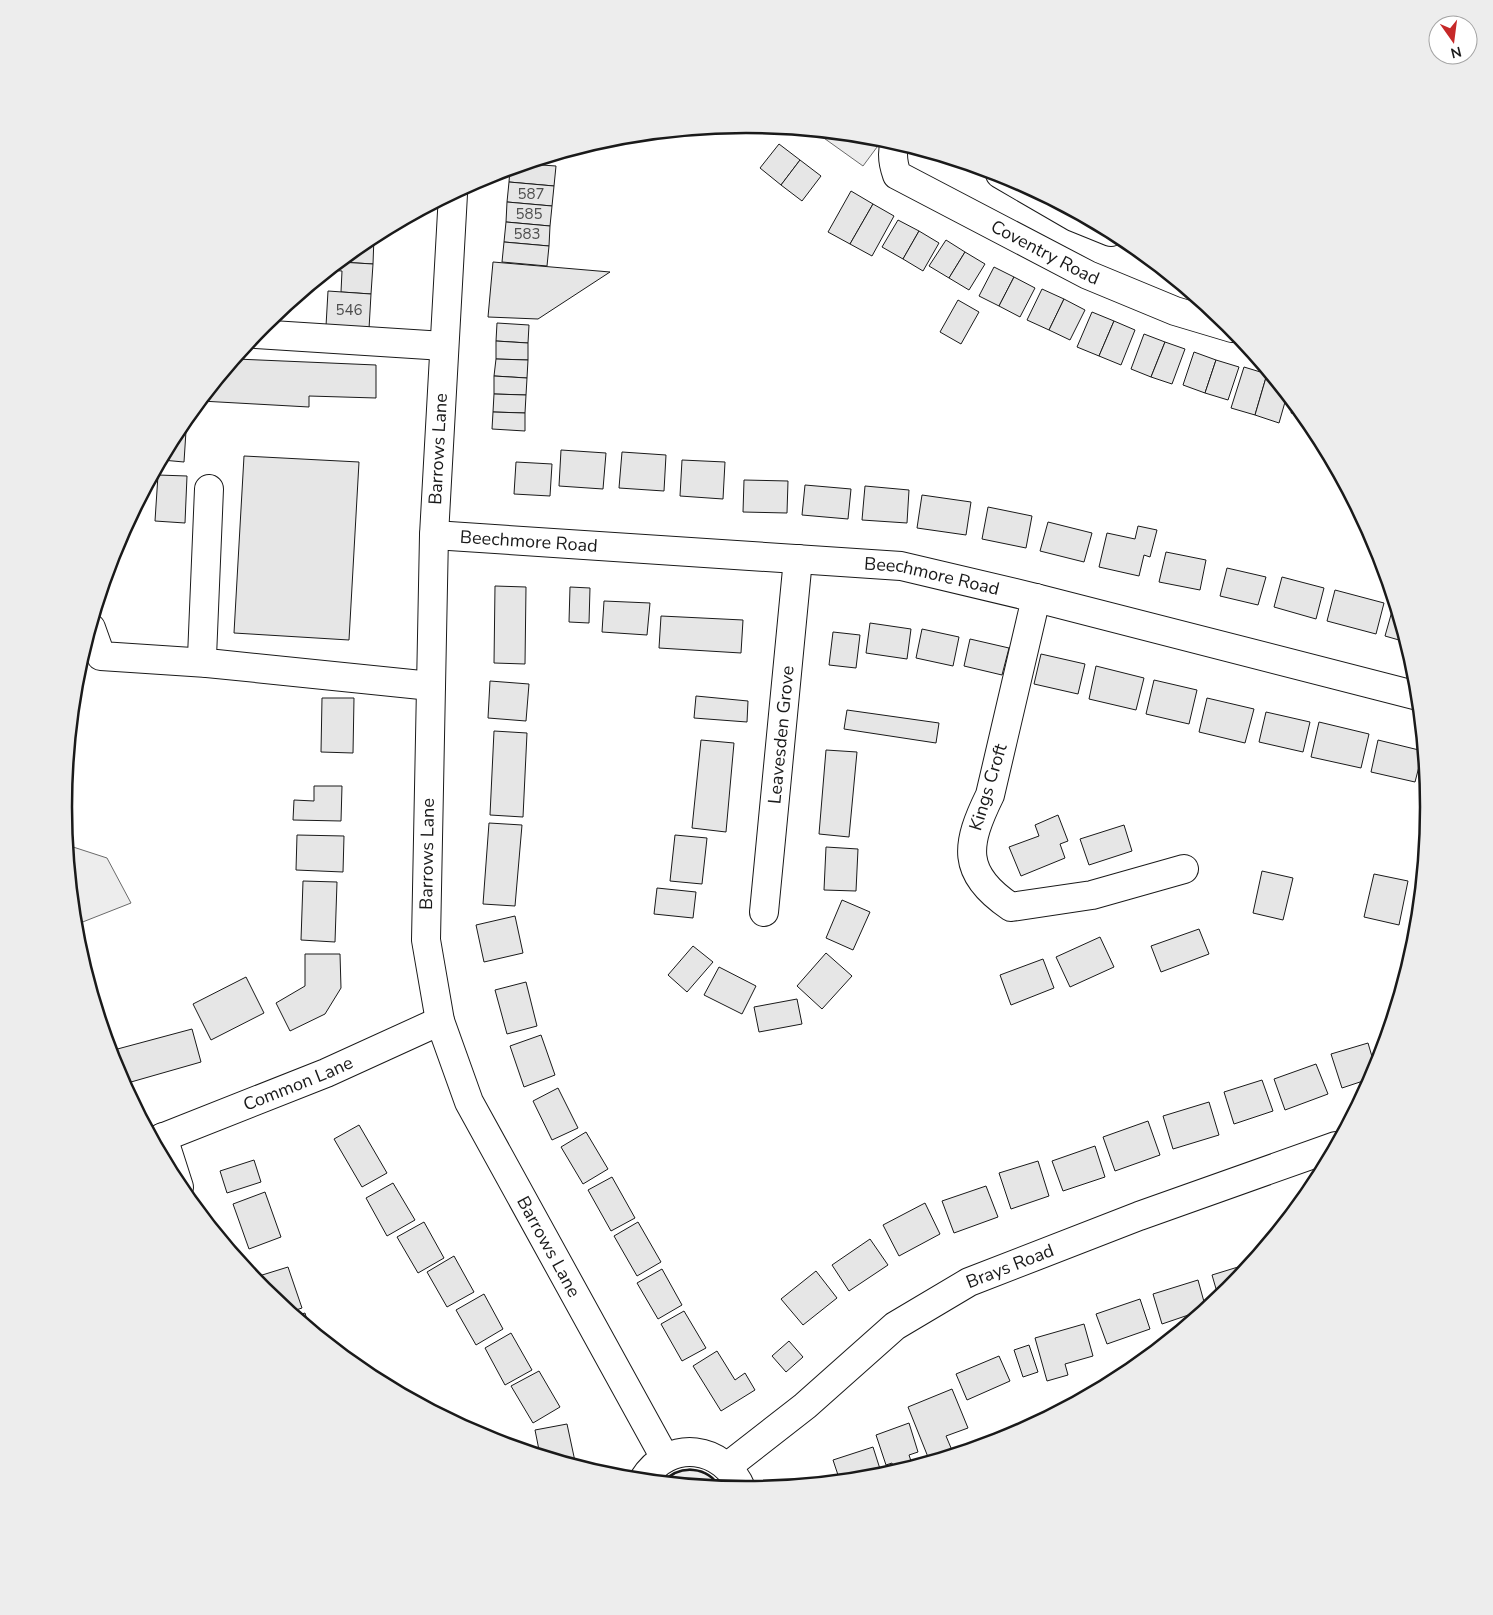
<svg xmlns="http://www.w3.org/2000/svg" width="1493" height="1615" viewBox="0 0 1493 1615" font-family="'Nunito Sans',sans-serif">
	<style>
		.built { fill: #ededed; stroke: #6a6a6a }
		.building { fill: #e6e6e6; stroke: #1a1a1a }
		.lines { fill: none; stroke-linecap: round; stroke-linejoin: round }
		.minor-casing { stroke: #1a1a1a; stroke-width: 30 }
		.highway-casing { stroke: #1a1a1a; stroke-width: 30 }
		.minor { stroke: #fff; stroke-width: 28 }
		.highway { stroke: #fff; stroke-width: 28 }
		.wall { stroke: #1a1a1a; stroke-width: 2.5 }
		.labels { text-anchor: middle; stroke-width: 4; stroke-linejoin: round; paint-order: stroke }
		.number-label { font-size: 15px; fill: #4d4d4d }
		.street-label { font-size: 18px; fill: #1a1a1a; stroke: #fff }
		.rim { fill: none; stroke: #1a1a1a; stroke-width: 2.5 }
	</style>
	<rect width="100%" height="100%" fill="#fff"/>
	<g class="built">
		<polygon points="814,131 880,138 883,139 863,166"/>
		<polygon points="67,845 107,858 131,903 75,925"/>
		<polygon points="690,1469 701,1471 712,1477 720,1488 663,1482 679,1471"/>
	</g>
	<g class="building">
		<polygon points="779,144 800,160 781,185 760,168"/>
		<polygon points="800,160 821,176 802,201 781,185"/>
		<polygon points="527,164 556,166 554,186 509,182 510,169"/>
		<polygon points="509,182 554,186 552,206 507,202"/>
		<polygon points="851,191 873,204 850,244 828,232"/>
		<polygon points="507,202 552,206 550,226 506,222"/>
		<polygon points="873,204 894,216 872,256 850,244"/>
		<polygon points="898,220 919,231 903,259 882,247"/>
		<polygon points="506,222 550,226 549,246 504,242"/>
		<polygon points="919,231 939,243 923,271 903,259"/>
		<polygon points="374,237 373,264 340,262 367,240"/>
		<polygon points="946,240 965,252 949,278 929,266"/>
		<polygon points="504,242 549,246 547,266 502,262"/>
		<polygon points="965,252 985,264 969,290 949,278"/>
		<polygon points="340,262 373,264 371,294 341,292 342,271 330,270"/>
		<polygon points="493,262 610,272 538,319 488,317"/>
		<polygon points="994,267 1014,277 999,306 979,296"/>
		<polygon points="1014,277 1035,288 1020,317 999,306"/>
		<polygon points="1042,289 1064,299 1049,330 1027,320"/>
		<polygon points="328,291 371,294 369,329 326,326"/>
		<polygon points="1064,299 1085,310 1070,340 1049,330"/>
		<polygon points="958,300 979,312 961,344 940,332"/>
		<polygon points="1092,312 1114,321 1099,356 1077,347"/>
		<polygon points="1114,321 1135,330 1121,365 1099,356"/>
		<polygon points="497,323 529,325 528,343 496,341"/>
		<polygon points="1144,334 1165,342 1151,377 1131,369"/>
		<polygon points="496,341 528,343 528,360 496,359"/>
		<polygon points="1165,342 1185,349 1172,384 1151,377"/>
		<polygon points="1194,352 1216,360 1205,393 1183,385"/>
		<polygon points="236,359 376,365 376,398 309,396 309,407 201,401"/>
		<polygon points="496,359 528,360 527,378 494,376"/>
		<polygon points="1216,360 1239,367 1228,400 1205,393"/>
		<polygon points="1244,367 1267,374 1255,415 1231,408"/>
		<polygon points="1267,374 1271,375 1287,395 1279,423 1255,415"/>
		<polygon points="494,376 527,378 526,395 494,394"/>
		<polygon points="494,394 526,395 525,413 493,412"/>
		<polygon points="1294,403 1305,416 1291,413"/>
		<polygon points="493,412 525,413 525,431 492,429"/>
		<polygon points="178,430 186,431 184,462 162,460"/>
		<polygon points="561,450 606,453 603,489 559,486"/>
		<polygon points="622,452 666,455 664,491 619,488"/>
		<polygon points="244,456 359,462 349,640 234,633"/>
		<polygon points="682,460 725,462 723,499 680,496"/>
		<polygon points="516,462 552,464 550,496 514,494"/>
		<polygon points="158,475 187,476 185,523 155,521"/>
		<polygon points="744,480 788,481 787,513 743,512"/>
		<polygon points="805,485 851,489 848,519 802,515"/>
		<polygon points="865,486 909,490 907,523 862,520"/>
		<polygon points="922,495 971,502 966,535 917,528"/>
		<polygon points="988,507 1032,516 1026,548 982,539"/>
		<polygon points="1048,522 1092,533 1084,562 1040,551"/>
		<polygon points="1138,526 1157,530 1150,557 1144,555 1139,576 1099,567 1107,533 1135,539"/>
		<polygon points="1166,552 1206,560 1200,590 1159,582"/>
		<polygon points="1227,568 1266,577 1258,605 1220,596"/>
		<polygon points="1282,577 1324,588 1316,619 1274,607"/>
		<polygon points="495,586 526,587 525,664 494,663"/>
		<polygon points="570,587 590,588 589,623 569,622"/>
		<polygon points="1335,590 1384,603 1376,634 1327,621"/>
		<polygon points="604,601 650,603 647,635 602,632"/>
		<polygon points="1394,604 1395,604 1406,642 1385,636"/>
		<polygon points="661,616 743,620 741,653 659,648"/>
		<polygon points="870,623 911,629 907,659 866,653"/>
		<polygon points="922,629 959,637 953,666 916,658"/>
		<polygon points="833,632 860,635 856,668 829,665"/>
		<polygon points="970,639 1009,648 1002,675 964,666"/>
		<polygon points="1041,654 1085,664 1078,694 1034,684"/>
		<polygon points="1096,666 1144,678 1136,710 1089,699"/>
		<polygon points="1154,680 1197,690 1189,724 1146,714"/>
		<polygon points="490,681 529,684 526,721 488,718"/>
		<polygon points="696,696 748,701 747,722 694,718"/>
		<polygon points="322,698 354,698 353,753 321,752"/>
		<polygon points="1207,698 1254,709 1245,743 1199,732"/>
		<polygon points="847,710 939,723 936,743 844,729"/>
		<polygon points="1266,712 1310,722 1303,752 1259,742"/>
		<polygon points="1319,722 1369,734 1361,768 1311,757"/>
		<polygon points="494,731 527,733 523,817 490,815"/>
		<polygon points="701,740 734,743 726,832 692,828"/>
		<polygon points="1378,740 1423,751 1415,782 1371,772"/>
		<polygon points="826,750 857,752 849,837 819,834"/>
		<polygon points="314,786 342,786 341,821 293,820 294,800 314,801"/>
		<polygon points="1058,815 1068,841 1060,844 1065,858 1021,876 1009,847 1039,836 1035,825"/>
		<polygon points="489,823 522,825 515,906 483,904"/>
		<polygon points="1124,825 1132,851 1089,865 1080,839"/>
		<polygon points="297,835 344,836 343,872 296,870"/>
		<polygon points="675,835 707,838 702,884 670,881"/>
		<polygon points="826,847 858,849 856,891 824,890"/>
		<polygon points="1262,871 1293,878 1283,920 1253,913"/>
		<polygon points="1374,874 1408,881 1399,925 1364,917"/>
		<polygon points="303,881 337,882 335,942 301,940"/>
		<polygon points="657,888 696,892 693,918 654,914"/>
		<polygon points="842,900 870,912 853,950 826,938"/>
		<polygon points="515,916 523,953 484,962 476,925"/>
		<polygon points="1199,929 1209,954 1161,972 1151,946"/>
		<polygon points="1100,937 1114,967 1070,987 1056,957"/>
		<polygon points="693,946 713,962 687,992 668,975"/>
		<polygon points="826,953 852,976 822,1009 797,986"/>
		<polygon points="305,954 340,954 341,988 325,1014 290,1031 276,1003 305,986"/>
		<polygon points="1043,959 1054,988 1011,1005 1000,975"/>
		<polygon points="719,967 756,986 742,1014 704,995"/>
		<polygon points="246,977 264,1013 211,1040 193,1004"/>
		<polygon points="526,982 537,1026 507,1034 495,990"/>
		<polygon points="797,999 802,1024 759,1032 754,1007"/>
		<polygon points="192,1029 201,1062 124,1084 110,1051"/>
		<polygon points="541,1035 555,1075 524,1087 510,1046"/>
		<polygon points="1368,1043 1376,1070 1372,1078 1342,1088 1331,1054"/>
		<polygon points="1316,1064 1328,1094 1285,1110 1274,1079"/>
		<polygon points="1262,1080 1273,1111 1234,1124 1224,1092"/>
		<polygon points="558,1088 578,1128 552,1140 533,1101"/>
		<polygon points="1209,1102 1219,1135 1173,1149 1163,1116"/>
		<polygon points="1148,1121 1160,1155 1115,1171 1103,1137"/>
		<polygon points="359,1125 387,1173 362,1187 334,1139"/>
		<polygon points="586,1132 608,1169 583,1184 561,1147"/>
		<polygon points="1095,1146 1105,1177 1063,1191 1052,1161"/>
		<polygon points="254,1160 261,1182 227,1193 220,1171"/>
		<polygon points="1038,1161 1049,1196 1011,1209 999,1173"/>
		<polygon points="612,1177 635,1218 611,1231 588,1190"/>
		<polygon points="393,1183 415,1220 387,1236 366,1198"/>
		<polygon points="986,1186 998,1217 954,1233 942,1201"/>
		<polygon points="265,1192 281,1237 249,1249 233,1204"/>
		<polygon points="925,1203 940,1234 899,1256 883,1225"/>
		<polygon points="424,1222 444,1258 418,1273 397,1237"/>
		<polygon points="638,1222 661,1262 637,1276 614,1236"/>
		<polygon points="870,1239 888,1265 849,1291 832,1265"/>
		<polygon points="454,1256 474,1292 447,1307 427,1272"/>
		<polygon points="1251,1263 1229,1290 1219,1299 1212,1275"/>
		<polygon points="288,1267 302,1308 290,1312 264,1290 259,1276"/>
		<polygon points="662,1269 682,1305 658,1319 637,1283"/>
		<polygon points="816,1271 837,1298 803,1325 781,1299"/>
		<polygon points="1198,1280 1206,1309 1162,1324 1153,1294"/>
		<polygon points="484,1294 503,1329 476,1345 456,1310"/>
		<polygon points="1140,1299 1150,1329 1107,1344 1096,1314"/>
		<polygon points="684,1311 706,1348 682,1361 661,1324"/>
		<polygon points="305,1313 309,1327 295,1316"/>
		<polygon points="1084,1324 1093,1356 1065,1364 1068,1375 1047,1381 1035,1338"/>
		<polygon points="511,1333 532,1370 505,1385 485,1348"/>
		<polygon points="789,1341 803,1357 786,1372 772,1356"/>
		<polygon points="1029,1345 1038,1372 1023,1377 1014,1350"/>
		<polygon points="717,1351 735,1380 745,1373 755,1390 721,1411 693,1366"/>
		<polygon points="999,1356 1010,1381 967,1400 956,1374"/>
		<polygon points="539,1371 560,1407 533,1423 511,1386"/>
		<polygon points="952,1389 968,1428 946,1436 954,1455 930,1462 908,1407"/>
		<polygon points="909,1423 918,1452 909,1455 913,1467 895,1472 892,1463 886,1465 876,1435"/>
		<polygon points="567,1424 576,1466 540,1455 535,1430"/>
		<polygon points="873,1447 881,1472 858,1479 840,1481 833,1460"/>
	</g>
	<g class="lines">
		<defs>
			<g id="minor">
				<path id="s1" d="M895,142C891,154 893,164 897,175L1088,275L1175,311L1232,328"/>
				<path id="s2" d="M453,194L434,535L426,940L440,1021L469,1102L665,1458"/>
				<polyline points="256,334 444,346"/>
				<polyline points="209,489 202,657 207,663 431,686"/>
				<path id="s3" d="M434,535L901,566L1036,598L1418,696"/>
				<path d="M1036,598L990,795C966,844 960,873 1011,907L1092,895L1184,869"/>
				<polyline points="91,628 101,656 207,663"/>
				<path id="s4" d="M764,912L798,559"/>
				<polyline points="163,1137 179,1187"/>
				<path id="s5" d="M154,1141L326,1073L440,1021"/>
				<path id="s6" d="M728,1466L805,1406L895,1326L969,1282L1139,1216L1336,1146"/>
				<path d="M643,1480C669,1438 724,1445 742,1490"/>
			</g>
			<polyline id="highway" points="1000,174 1074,217 1111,232"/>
		</defs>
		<use href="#minor" class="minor-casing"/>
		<use href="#highway" class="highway-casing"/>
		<use href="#minor" class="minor"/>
		<use href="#highway" class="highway"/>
		<path class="wall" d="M663,1482C680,1464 708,1466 720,1488"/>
	</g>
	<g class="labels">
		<g class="number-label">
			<text x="531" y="199">587</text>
			<text x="529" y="219">585</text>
			<text x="527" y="239">583</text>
			<text x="349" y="315">546</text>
		</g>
		<g class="street-label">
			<text dy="6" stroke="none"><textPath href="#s1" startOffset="201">Coventry Road</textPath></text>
			<text transform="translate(438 449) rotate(-87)" y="6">Barrows Lane</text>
			<text dy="6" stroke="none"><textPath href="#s3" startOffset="95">Beechmore Road</textPath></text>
			<text dy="6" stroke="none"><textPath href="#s3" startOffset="500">Beechmore Road</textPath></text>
			<text dy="6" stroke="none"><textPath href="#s4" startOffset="178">Leavesden Grove</textPath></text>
			<text transform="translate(988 787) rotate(-73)" y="6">Kings Croft</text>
			<text transform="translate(427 854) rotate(-89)" y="6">Barrows Lane</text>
			<text dy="6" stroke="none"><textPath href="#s5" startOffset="155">Common Lane</textPath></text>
			<text dy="6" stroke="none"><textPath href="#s2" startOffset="1080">Barrows Lane</textPath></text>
			<text dy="6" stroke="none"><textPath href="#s6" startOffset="348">Brays Road</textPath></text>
		</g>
	</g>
	<path d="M0 0H1493V1615H0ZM72 807a674 674 0 1 1 1348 0a674 674 0 1 1-1348 0Z" fill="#ededed" fill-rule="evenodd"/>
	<path class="rim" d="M72 807a674 674 0 1 1 1348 0a674 674 0 1 1-1348 0Z"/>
	<g transform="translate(1453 40) rotate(166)"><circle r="24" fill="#ffffff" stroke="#a3a3a3"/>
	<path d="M0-4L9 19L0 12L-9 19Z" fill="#c62828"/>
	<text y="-8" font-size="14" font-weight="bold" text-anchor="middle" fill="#1a1a1a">N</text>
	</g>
</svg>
